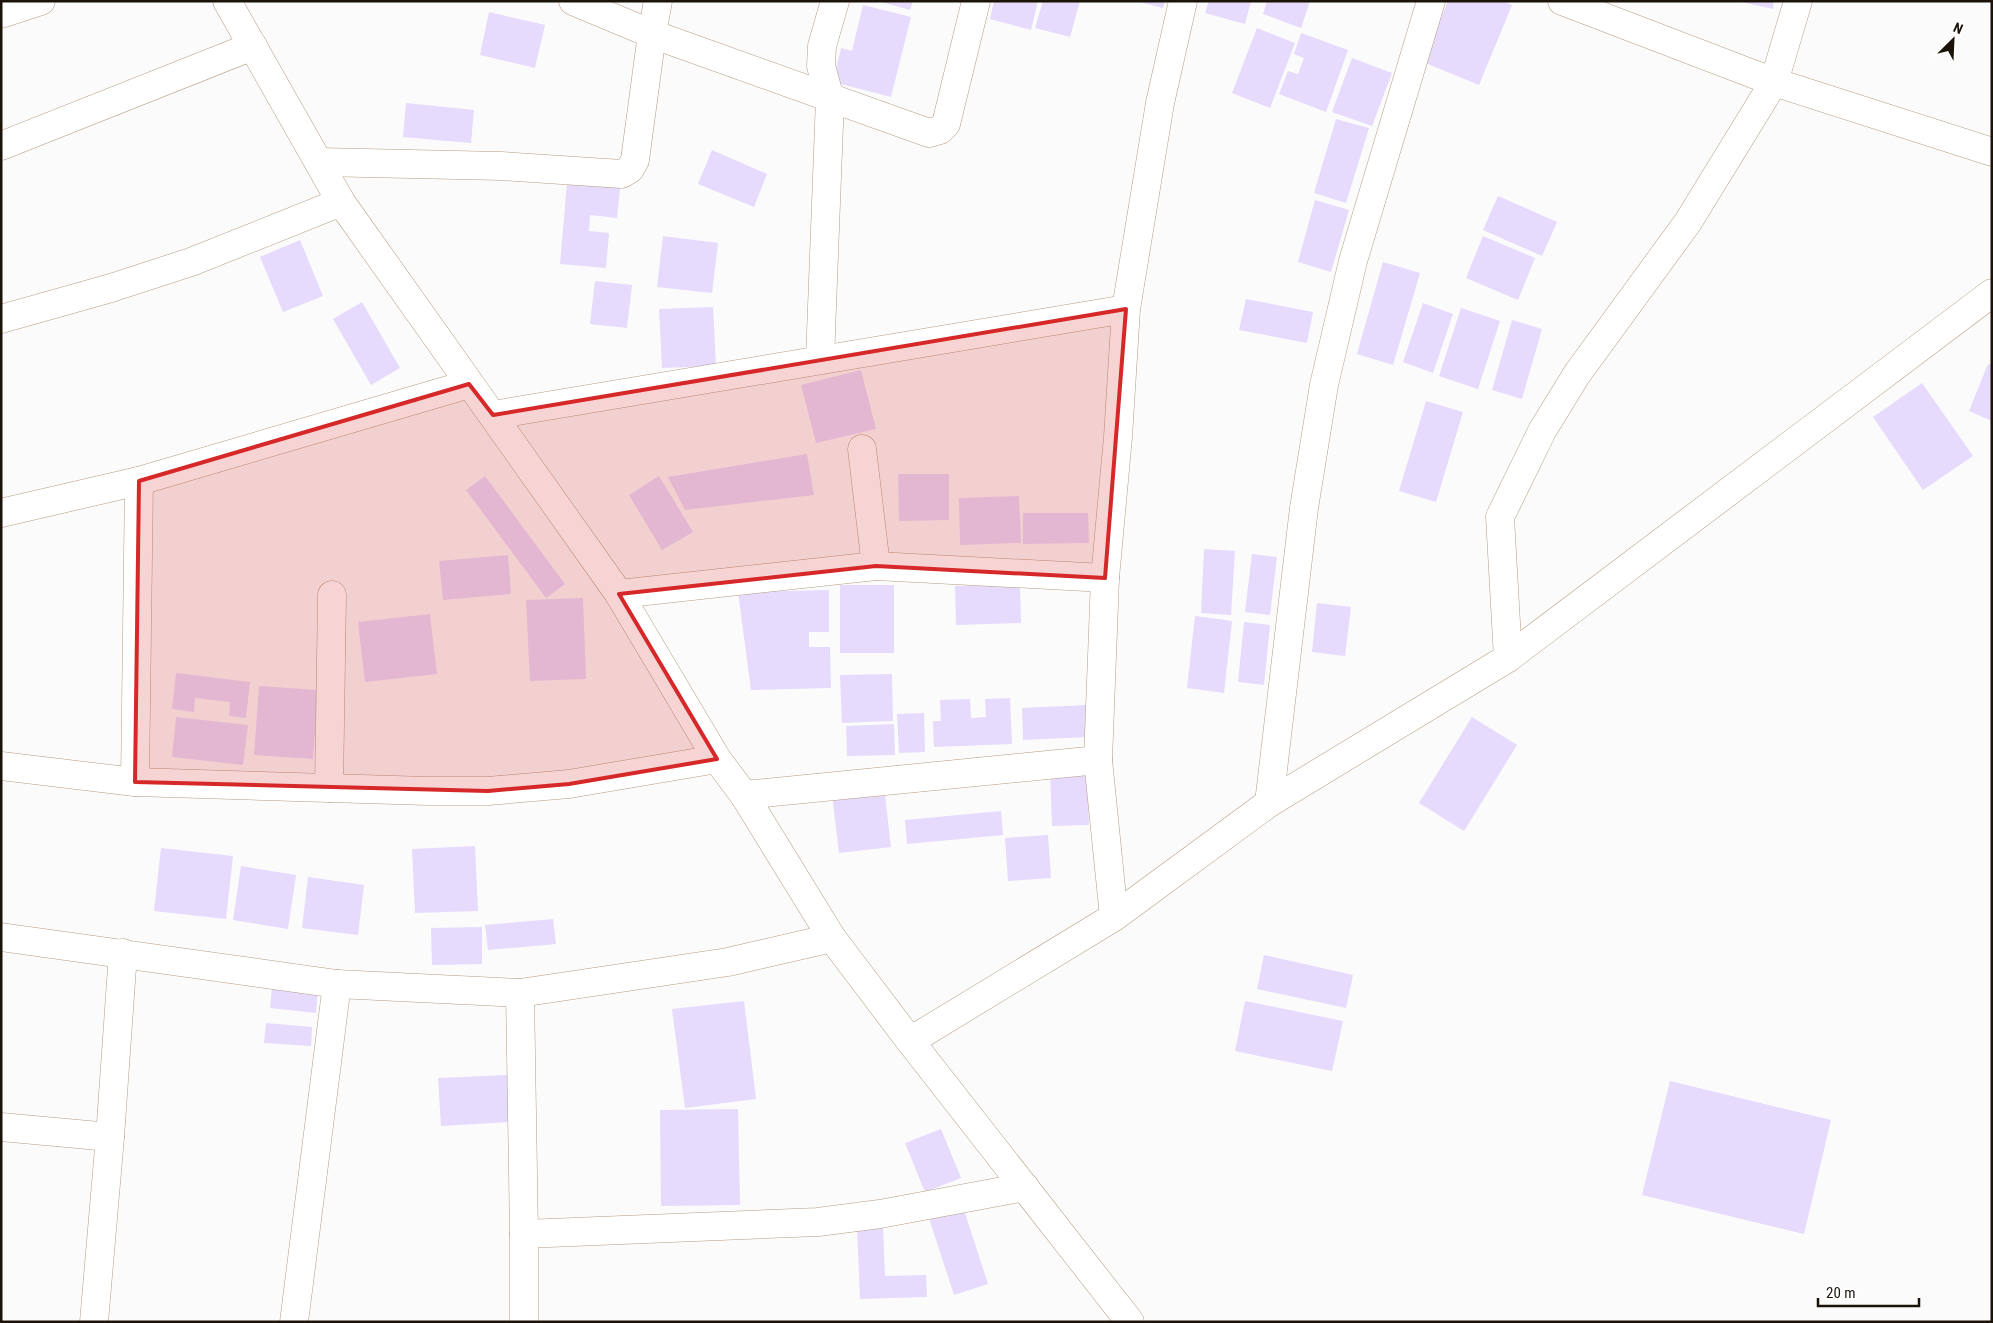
<svg xmlns="http://www.w3.org/2000/svg" width="1993" height="1323" viewBox="0 0 1993 1323" font-family="'Roboto Condensed',sans-serif">
	<style>
		.building { fill: #e6dafd }
		.lines { fill: none; stroke-linecap: round; stroke-linejoin: round }
		.minor-casing { stroke: #b59d83; stroke-width: 29 }
		.minor { stroke: #fff; stroke-width: 28 }
		.marked { fill: #d62828; fill-opacity: 0.2; stroke: #d62828; stroke-width: 4; stroke-linejoin: round }
	</style>
	<rect width="100%" height="100%" fill="#fbfbfb"/>
	<g class="building">
		<polygon points="878,1 913,1 910,10"/>
		<polygon points="994,1 1038,1 1031,30 990,19"/>
		<polygon points="1043,1 1080,1 1070,37 1035,28"/>
		<polygon points="1136,1 1165,1 1163,8"/>
		<polygon points="1209,1 1251,1 1245,24 1205,13"/>
		<polygon points="1267,1 1310,1 1301,28 1263,14"/>
		<polygon points="1448,1 1503,1 1512,5 1479,85 1423,62"/>
		<polygon points="1737,1 1774,1 1773,9"/>
		<polygon points="863,5 911,17 891,97 833,82 841,48 852,51"/>
		<polygon points="489,12 545,25 535,68 480,55"/>
		<polygon points="1257,28 1295,43 1270,108 1232,93"/>
		<polygon points="1301,33 1348,50 1326,112 1279,94 1288,71 1298,74 1304,58 1294,54"/>
		<polygon points="1352,58 1392,73 1372,126 1332,112"/>
		<polygon points="406,103 474,110 471,143 403,137"/>
		<polygon points="1336,119 1369,128 1346,203 1314,193"/>
		<polygon points="712,150 767,174 754,207 698,184"/>
		<polygon points="567,183 620,188 617,218 590,215 589,231 609,233 606,268 560,264"/>
		<polygon points="1498,196 1557,222 1542,256 1483,230"/>
		<polygon points="1315,200 1349,210 1331,272 1298,262"/>
		<polygon points="663,236 718,243 712,293 657,287"/>
		<polygon points="1483,236 1535,258 1518,300 1466,278"/>
		<polygon points="300,240 323,296 283,312 260,257"/>
		<polygon points="1383,262 1420,273 1393,365 1357,354"/>
		<polygon points="595,281 632,285 627,328 590,324"/>
		<polygon points="1246,299 1313,312 1307,343 1239,330"/>
		<polygon points="362,302 400,368 371,385 333,319"/>
		<polygon points="1423,303 1453,314 1433,373 1403,362"/>
		<polygon points="713,307 716,366 662,368 659,309"/>
		<polygon points="1461,308 1500,321 1478,389 1439,376"/>
		<polygon points="1512,320 1542,329 1522,399 1492,390"/>
		<polygon points="1988,364 1992,365 1992,421 1969,411"/>
		<polygon points="861,370 876,429 816,443 801,385"/>
		<polygon points="1922,383 1973,456 1923,490 1873,417"/>
		<polygon points="1426,401 1463,412 1436,502 1399,491"/>
		<polygon points="807,454 814,495 685,510 668,477"/>
		<polygon points="898,474 949,474 949,520 899,521"/>
		<polygon points="485,476 565,584 546,598 466,490"/>
		<polygon points="659,476 693,532 662,550 629,495"/>
		<polygon points="1019,496 1021,543 960,545 959,498"/>
		<polygon points="1023,513 1088,513 1089,543 1023,544"/>
		<polygon points="1204,549 1235,551 1231,615 1201,613"/>
		<polygon points="1252,554 1277,557 1270,615 1245,612"/>
		<polygon points="508,555 511,594 443,600 439,561"/>
		<polygon points="1020,584 1021,623 956,625 955,586"/>
		<rect x="840" y="585" width="54" height="68"/>
		<polygon points="829,590 829,632 809,632 809,647 830,647 831,688 751,690 738,592"/>
		<polygon points="583,598 586,679 530,681 526,600"/>
		<polygon points="1317,603 1351,607 1345,656 1312,652"/>
		<polygon points="430,614 437,674 365,682 358,622"/>
		<polygon points="1195,616 1232,621 1224,693 1187,688"/>
		<polygon points="1244,622 1270,625 1264,685 1238,682"/>
		<polygon points="176,673 250,682 246,718 229,716 230,702 195,698 194,712 172,709"/>
		<polygon points="892,674 893,721 842,723 840,675"/>
		<polygon points="259,686 318,690 313,759 254,755"/>
		<polygon points="1010,698 1012,744 934,747 933,721 941,721 940,700 970,699 971,718 986,717 985,699"/>
		<polygon points="1086,705 1087,737 1023,740 1022,708"/>
		<polygon points="924,713 925,752 899,753 897,714"/>
		<polygon points="176,717 248,725 243,765 172,757"/>
		<polygon points="1472,717 1517,745 1464,831 1419,803"/>
		<polygon points="894,724 895,755 847,756 846,726"/>
		<polygon points="1087,769 1089,825 1052,826 1050,770"/>
		<polygon points="884,787 891,847 839,853 832,794"/>
		<polygon points="1001,811 1003,835 907,844 905,820"/>
		<polygon points="1048,835 1051,878 1008,881 1005,838"/>
		<polygon points="475,846 478,911 415,913 412,849"/>
		<polygon points="161,848 233,856 226,919 154,911"/>
		<polygon points="241,866 296,875 288,929 233,920"/>
		<polygon points="308,877 364,885 358,935 302,928"/>
		<polygon points="553,919 556,944 488,950 485,925"/>
		<polygon points="482,927 482,964 432,965 431,928"/>
		<polygon points="1264,955 1353,975 1346,1008 1257,989"/>
		<polygon points="272,987 318,991 316,1013 270,1008"/>
		<polygon points="744,1001 756,1099 685,1108 672,1009"/>
		<polygon points="1245,1001 1343,1021 1332,1071 1235,1051"/>
		<polygon points="266,1023 312,1027 311,1046 264,1043"/>
		<polygon points="508,1075 511,1122 441,1126 438,1078"/>
		<polygon points="1670,1081 1831,1120 1804,1234 1642,1195"/>
		<polygon points="738,1109 740,1205 661,1206 660,1110"/>
		<polygon points="941,1129 961,1178 925,1192 905,1143"/>
		<polygon points="962,1204 988,1284 954,1295 928,1215"/>
		<polygon points="883,1226 885,1276 926,1275 927,1297 860,1299 857,1227"/>
	</g>
	<g class="lines">
		<defs>
			<g id="minor">
				<polyline points="227,1 341,202 619,594 717,759 744,795 832,938 910,1041 1130,1322"/>
				<polyline points="573,1 652,34 929,133 940,130 946,124 976,1"/>
				<polyline points="1562,1 1774,82 1992,152"/>
				<polyline points="1,14 41,1"/>
				<polyline points="1,146 253,46"/>
				<polyline points="319,162 501,166 622,174 630,169 635,160 652,34 658,1"/>
				<polyline points="1,319 111,288 191,262 341,202"/>
				<polyline points="820,359 830,99 821,66 822,46 835,1"/>
				<polyline points="493,415 1126,309"/>
				<polyline points="862,449 876,566"/>
				<polyline points="1,513 139,481 469,384"/>
				<polyline points="619,594 876,566 1105,578"/>
				<polyline points="1508,658 1500,517 1542,431 1577,374 1688,222 1774,82 1798,1"/>
				<polyline points="1,766 135,782 428,791 488,791 569,784 717,759"/>
				<polyline points="135,782 139,481"/>
				<polyline points="329,788 332,595"/>
				<polyline points="744,795 1098,760"/>
				<polyline points="1269,803 1304,508 1324,385 1353,261 1431,1"/>
				<polyline points="1114,917 1098,760 1105,578 1118,437 1126,309 1160,103 1183,1"/>
				<polyline points="1,937 337,984 520,993 728,962 832,938"/>
				<polyline points="520,993 524,1234 524,1322"/>
				<polyline points="910,1041 1114,917 1269,803 1508,658 1992,293"/>
				<polyline points="1,1127 110,1137"/>
				<polyline points="524,1234 818,1222 880,1214 1025,1187"/>
				<polyline points="94,1322 110,1137 123,953"/>
				<polyline points="294,1322 337,984"/>
			</g>
		</defs>
		<use href="#minor" class="minor-casing"/>
		<use href="#minor" class="minor"/>
	</g>
	<path class="marked" d="M1126,309L1105,578L876,566L619,594L717,759L569,784L488,791L135,782L139,481L469,384L493,415Z"/>
	<rect width="1993" height="1323" fill="none" stroke="#1b1208" stroke-width="5"/>
	<g transform="translate(1953 40) rotate(24)" stroke="#ffffff" stroke-width="4" paint-order="stroke">
	<path d="M0-4L9 19L0 12L-9 19Z" fill="#1b1208"/>
	<text y="-8" font-size="14" font-weight="bold" text-anchor="middle" fill="#1b1208">N</text>
	</g>
	<path d="M1818 1298v8h101v-8" fill="none" stroke="#1b1208" stroke-width="2.5"/>
	<text x="1826" y="1298" font-size="15" fill="#1b1208" stroke="#ffffff" stroke-width="4" paint-order="stroke">20 m</text>
</svg>
